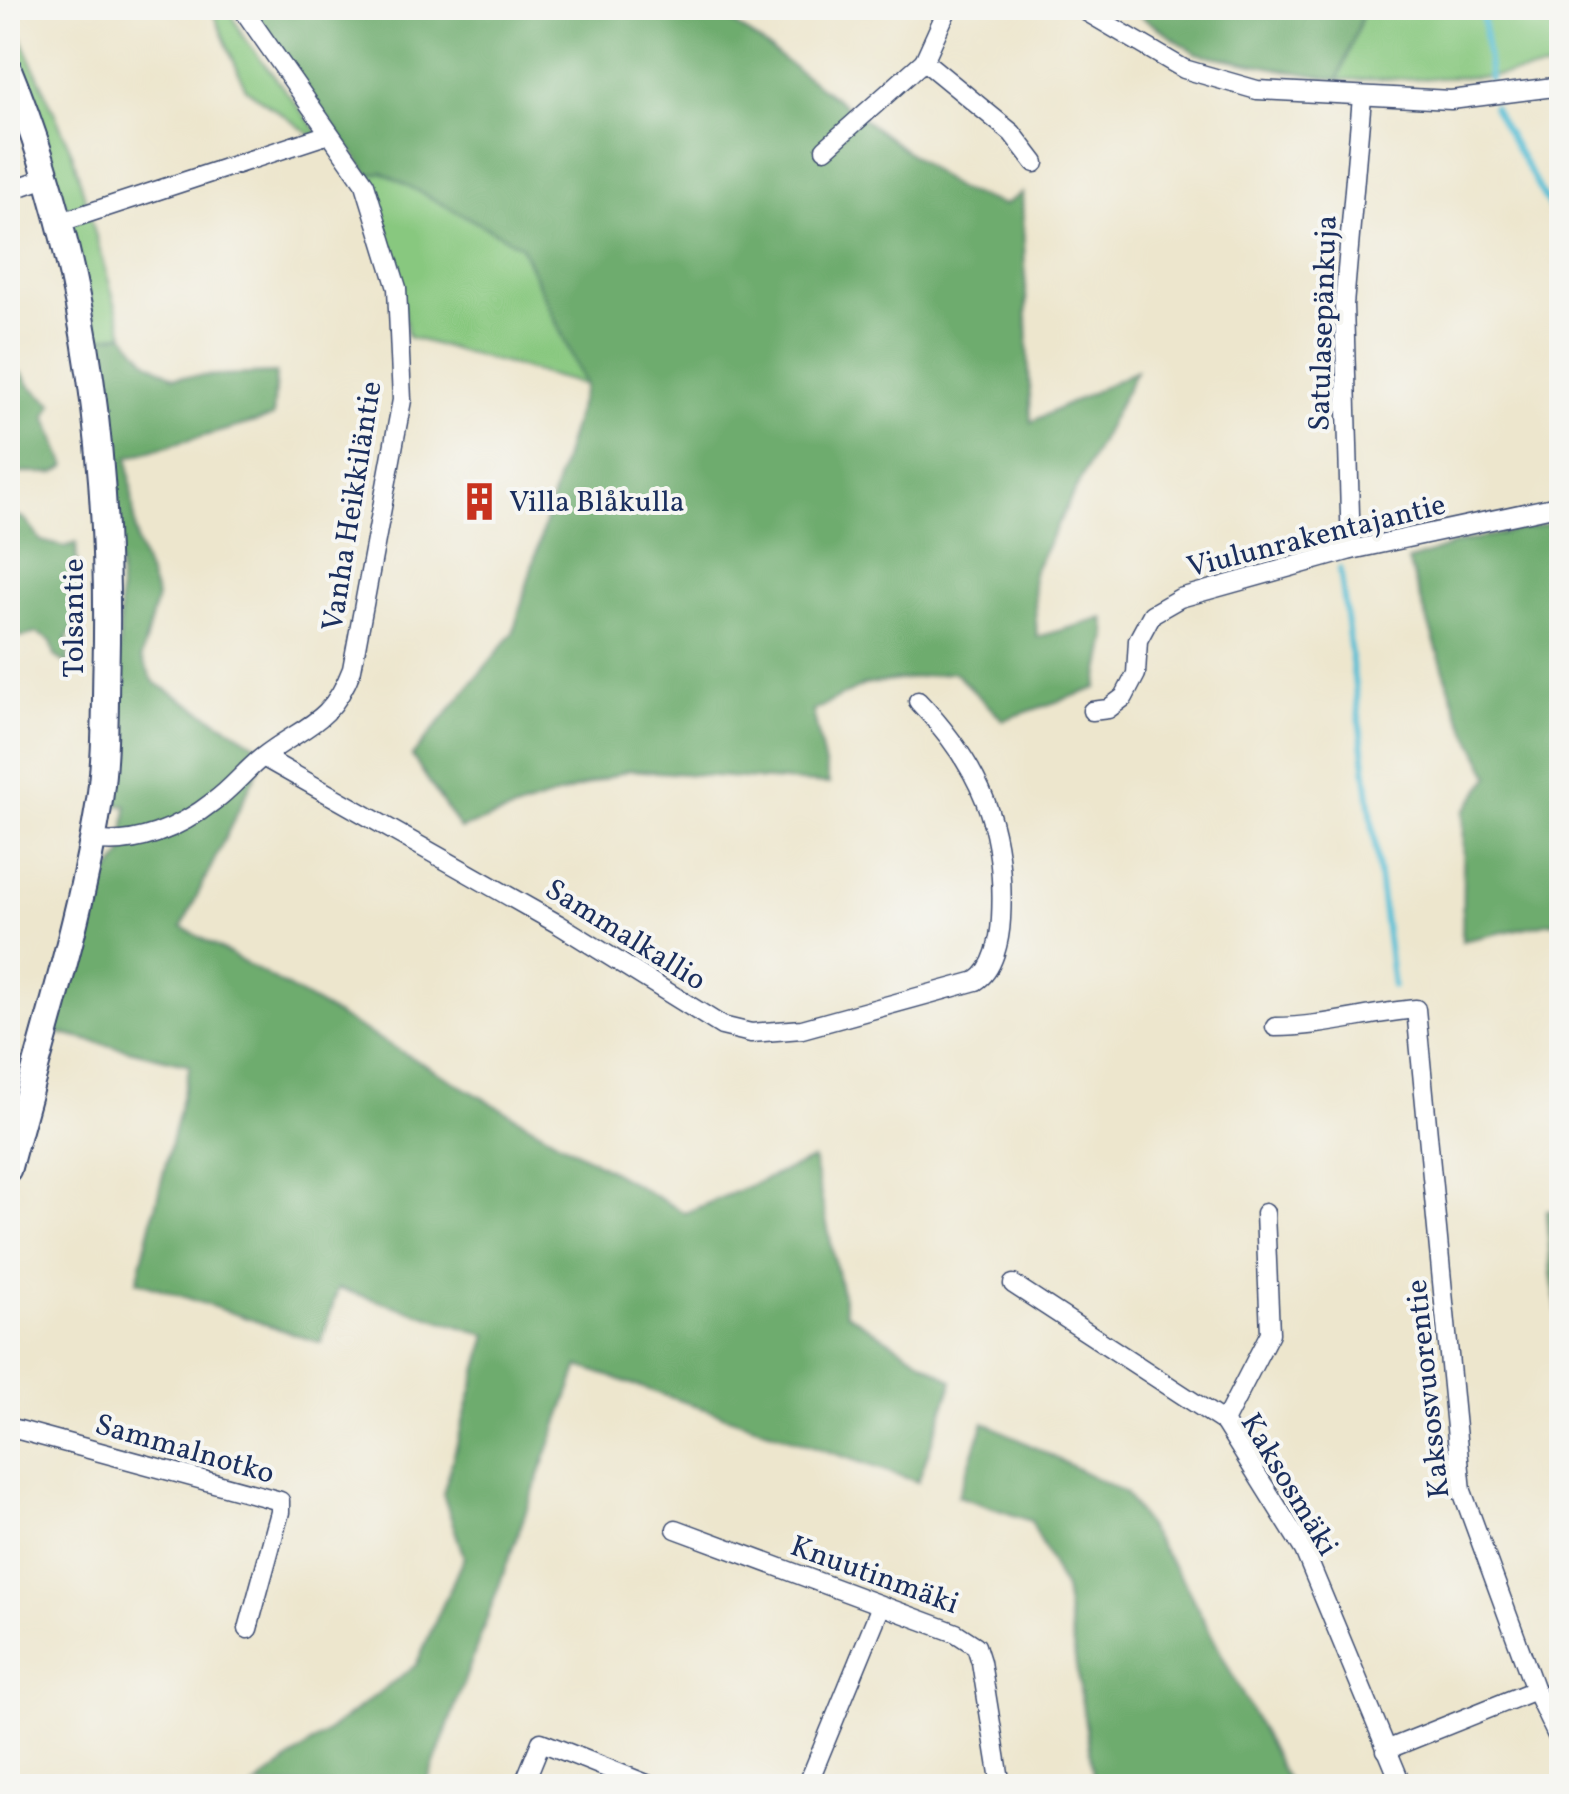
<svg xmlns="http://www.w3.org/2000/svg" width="1569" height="1794" viewBox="0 0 1569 1794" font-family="Vollkorn,serif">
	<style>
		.green { fill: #88c87f; stroke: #527c6e; stroke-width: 2.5 }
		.forest { fill: #6eac6e; stroke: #446e66; stroke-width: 2.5 }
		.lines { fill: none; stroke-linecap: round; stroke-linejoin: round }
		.stream { stroke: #56bed4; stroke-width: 6 }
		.street-casing { stroke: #3a4a6f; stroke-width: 21 }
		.secondary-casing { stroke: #3a4a6f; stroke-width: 29 }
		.street { stroke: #fff; stroke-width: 18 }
		.secondary { stroke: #fff; stroke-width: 25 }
		.labels { text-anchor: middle; stroke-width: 8; stroke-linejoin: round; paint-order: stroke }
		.street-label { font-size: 30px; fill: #1b2f5e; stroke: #f6f6f2 }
		.poi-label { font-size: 30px; fill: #1b2f5e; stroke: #f6f6f2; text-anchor: start }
	</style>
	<rect width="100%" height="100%" fill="#f6f6f2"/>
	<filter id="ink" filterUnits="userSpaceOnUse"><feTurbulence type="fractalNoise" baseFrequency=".01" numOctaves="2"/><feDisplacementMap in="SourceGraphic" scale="20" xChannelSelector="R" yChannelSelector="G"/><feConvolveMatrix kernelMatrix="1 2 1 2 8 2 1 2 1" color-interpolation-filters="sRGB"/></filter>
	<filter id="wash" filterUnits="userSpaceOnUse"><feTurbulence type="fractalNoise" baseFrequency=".0048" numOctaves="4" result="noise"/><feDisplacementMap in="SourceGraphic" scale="40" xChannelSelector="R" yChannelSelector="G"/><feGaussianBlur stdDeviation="2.25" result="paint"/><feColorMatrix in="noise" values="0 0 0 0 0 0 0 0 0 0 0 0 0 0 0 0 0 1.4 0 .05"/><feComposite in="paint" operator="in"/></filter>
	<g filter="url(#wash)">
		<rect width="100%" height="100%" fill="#ede6cd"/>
		<g class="green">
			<polygon points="8,8 72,153 124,334 98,338 73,235 43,133 8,40"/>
			<polygon points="211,8 229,8 243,36 331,149 246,89"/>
			<polygon points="1365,8 1561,8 1561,68 1485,77 1338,80"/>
			<path d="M381,171L521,246L585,385L408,337C400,281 388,229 369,175Z"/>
		</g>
		<g class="forest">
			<polygon points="249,8 714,8 957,189 1004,205 1022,193 1031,422 1136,371 1033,573 1037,637 1104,618 1107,636 1097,688 1003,720 954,672 864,685 813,711 829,784 629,770 460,829 412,756 513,633 585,384 521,246 382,172 369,175"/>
			<polygon points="1128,8 1365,8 1338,80 1196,53"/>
			<polygon points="124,334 147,361 174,377 276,373 273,417 128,457 137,543 157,597 141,658 154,682 267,751 182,927 685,1213 813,1159 846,1313 953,1381 918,1482 579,1366 426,1786 255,1786 416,1665 464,1557 443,1494 487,1335 338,1288 321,1343 137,1281 190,1065 54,1032 93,892 122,856 127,806 117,805 120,568 114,450 98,338"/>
			<polygon points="8,369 22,373 29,385 53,404 46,416 66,466 55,473 8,473"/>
			<path d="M8,513L25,519L41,541L65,547L76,543C76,577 90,612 67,638L69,665L55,656L51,641L37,633L22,637L8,631Z"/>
			<polygon points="1561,521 1561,924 1551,922 1462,941 1464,812 1490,776 1458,713 1408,561 1460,542"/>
			<polygon points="1561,1210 1562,1210 1561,1337 1551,1271 1546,1211"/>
			<polygon points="984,1422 1125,1493 1186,1586 1290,1786 1095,1786 1064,1589 1031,1521 958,1496"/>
		</g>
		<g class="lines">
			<g class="stream">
				<polyline points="1482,8 1490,79"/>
				<polyline points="1493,107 1562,229"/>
				<polyline points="1340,568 1393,986"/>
			</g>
		</g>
	</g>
	<g filter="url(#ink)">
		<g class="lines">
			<defs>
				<g id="street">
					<polyline points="948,8 924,61 1012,133 1035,163"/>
					<polyline points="1080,8 1184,69 1257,90 1451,100 1562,86"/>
					<polyline points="825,149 924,61"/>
					<polyline points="8,191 46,178"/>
					<polyline points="58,223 329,134"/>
					<polyline points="1351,550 1344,305 1362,97"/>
					<polyline points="1092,711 1108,709 1124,697 1136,674 1138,640 1152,614 1180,598 1351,550 1562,505"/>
					<path d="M263,757L558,924L722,1026L751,1033L802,1029L976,981C994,970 1000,939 1001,919C1006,827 981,767 918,701"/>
					<path d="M92,840C135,847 180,828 214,801C231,789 244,772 260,759C302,725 330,727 352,669L402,400L397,288L365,184L242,8"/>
					<path d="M1275,1027C1324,1027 1368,1013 1416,1009L1462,1491L1535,1690L1562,1746"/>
					<polyline points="1013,1284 1224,1422 1304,1550 1402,1786"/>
					<polyline points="1224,1422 1270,1333 1265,1213"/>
					<polyline points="8,1427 280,1501 280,1512 248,1629"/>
					<polyline points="676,1529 956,1633 976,1646 981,1662 1001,1786"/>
					<polyline points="1386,1750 1535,1690"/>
					<polyline points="523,1786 541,1742 652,1786"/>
					<polyline points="807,1786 881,1606"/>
				</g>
				<path id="secondary" d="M8,68C86,257 111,464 106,667C105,714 106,763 98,810C78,931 39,1050 8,1169"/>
			</defs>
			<use href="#street" class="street-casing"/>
			<use href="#secondary" class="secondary-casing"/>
			<use href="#street" class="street"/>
			<use href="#secondary" class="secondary"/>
		</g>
	</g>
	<defs>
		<symbol id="building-bare" viewBox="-9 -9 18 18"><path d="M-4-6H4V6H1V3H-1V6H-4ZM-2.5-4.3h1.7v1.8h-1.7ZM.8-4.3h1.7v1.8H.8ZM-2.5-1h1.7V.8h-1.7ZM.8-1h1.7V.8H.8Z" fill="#c8321e" stroke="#f6f6f2" stroke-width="2.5" paint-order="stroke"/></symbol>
	</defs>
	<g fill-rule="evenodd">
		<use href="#building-bare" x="452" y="474" width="55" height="55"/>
	</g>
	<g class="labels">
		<g class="street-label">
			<text transform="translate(1322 323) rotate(-88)" y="10">Satulasepänkuja</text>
			<text transform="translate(351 506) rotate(-81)" y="10">Vanha Heikkiläntie</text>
			<text transform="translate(1316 535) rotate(-14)" y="10">Viulunrakentajantie</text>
			<text transform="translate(73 618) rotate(-90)" y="10">Tolsantie</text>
			<text transform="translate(626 934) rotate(32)" y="10">Sammalkallio</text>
			<text transform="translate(1427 1389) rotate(-96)" y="10">Kaksosvuorentie</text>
			<text transform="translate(185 1448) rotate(16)" y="10">Sammalnotko</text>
			<text transform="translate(1290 1484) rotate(59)" y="10">Kaksosmäki</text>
			<text transform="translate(875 1574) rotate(20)" y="10">Knuutinmäki</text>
		</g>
		<g class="poi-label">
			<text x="509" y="511">Villa Blåkulla</text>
		</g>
	</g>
	<rect width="1569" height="1794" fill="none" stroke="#f6f6f2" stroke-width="40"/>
</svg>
